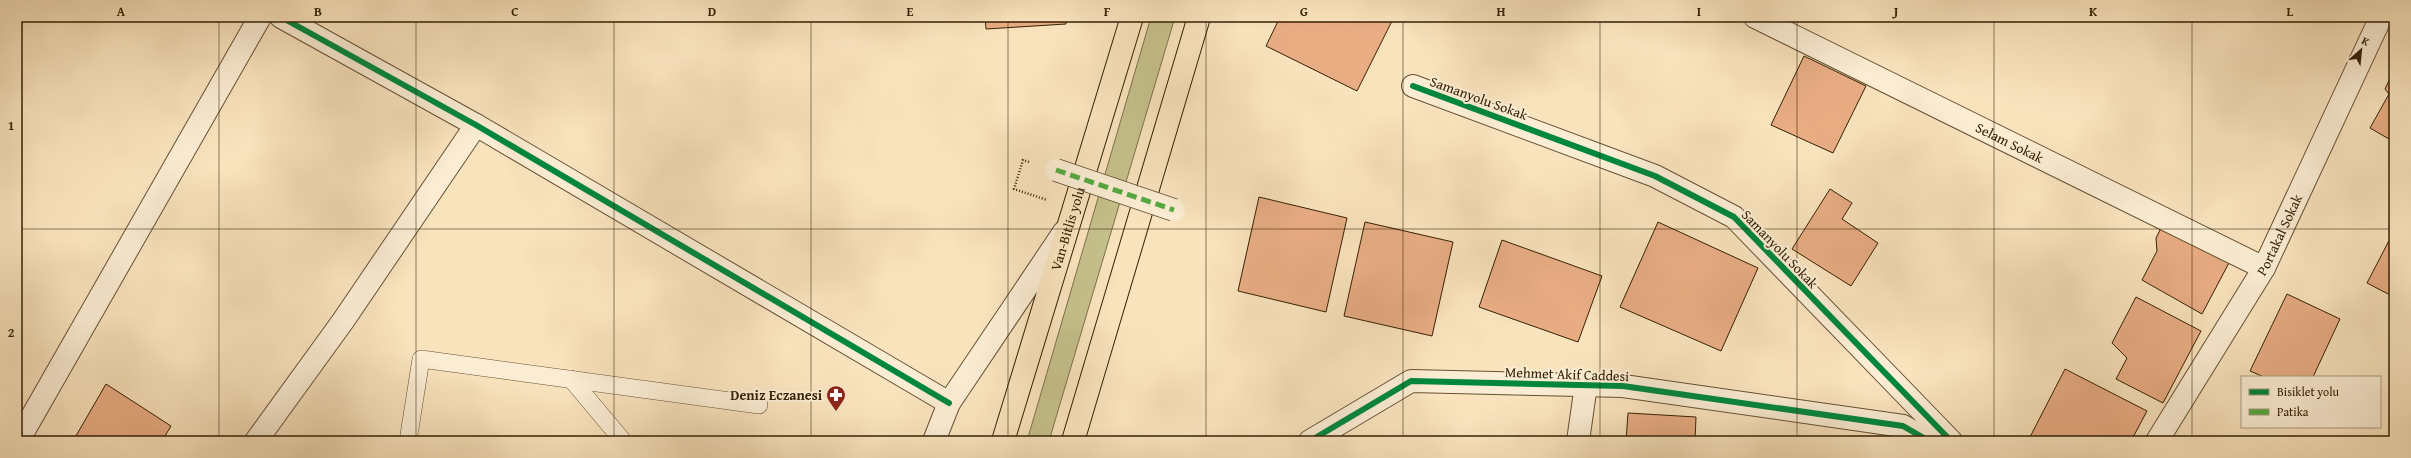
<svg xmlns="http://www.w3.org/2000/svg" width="2411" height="458" viewBox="0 0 2411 458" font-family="'Gentium Book Plus',serif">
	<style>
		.green { fill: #c5c18c; stroke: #7d7048 }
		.building { fill: #e9ad84; stroke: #352003 }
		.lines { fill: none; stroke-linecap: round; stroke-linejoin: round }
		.lane-casing { stroke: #665132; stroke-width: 18 }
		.street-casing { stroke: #665132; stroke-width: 24 }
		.highway-casing { stroke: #352003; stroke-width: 24 }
		.path { stroke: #352003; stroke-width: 2.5; stroke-dasharray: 1 2; stroke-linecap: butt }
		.lane { stroke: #fbedd4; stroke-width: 17 }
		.street { stroke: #fbedd4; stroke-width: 22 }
		.highway { stroke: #f9e3bd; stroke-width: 22 }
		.street-bridge-casing { stroke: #665132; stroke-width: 24; stroke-linecap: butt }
		.street-bridge { stroke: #fbedd4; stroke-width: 22 }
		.quiet { stroke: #54aa40; stroke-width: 5; stroke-dasharray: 10 5; stroke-linecap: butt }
		.cycleway-casing { stroke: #fbedd4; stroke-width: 8 }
		.cycleway { stroke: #00873e; stroke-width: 6 }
		.grid { fill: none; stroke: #352003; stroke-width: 1; stroke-opacity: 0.55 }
		.labels { text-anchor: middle; stroke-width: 4; stroke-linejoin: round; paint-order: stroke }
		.street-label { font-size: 14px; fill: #352003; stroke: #fbedd4 }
		.poi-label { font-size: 14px; font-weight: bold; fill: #352003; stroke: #fbedd4; text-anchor: end }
		.neatline { fill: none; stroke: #352003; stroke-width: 1.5 }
		.grid-label { font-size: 13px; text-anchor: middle; font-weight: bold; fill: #352003 }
	</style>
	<rect width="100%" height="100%" fill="#f9e3bd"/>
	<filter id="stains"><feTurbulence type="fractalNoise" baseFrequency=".005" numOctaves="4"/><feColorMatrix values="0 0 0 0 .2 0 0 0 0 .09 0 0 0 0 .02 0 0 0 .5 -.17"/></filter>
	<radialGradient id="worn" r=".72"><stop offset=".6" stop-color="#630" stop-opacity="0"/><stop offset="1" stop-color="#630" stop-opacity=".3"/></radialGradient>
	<polygon class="green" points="1151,17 1175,17 1049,441 1027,441"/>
	<g class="building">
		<polygon points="985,17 1066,17 1066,24 986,29"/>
		<polygon points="1280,17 1394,17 1357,91 1266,46"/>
		<polygon points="1804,56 1866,86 1833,153 1771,125"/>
		<polygon points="2394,70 2394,136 2389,139 2370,128 2389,94 2385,89"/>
		<polygon points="1830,189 1852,203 1842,219 1878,243 1851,286 1792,249"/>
		<polygon points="1259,197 1347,218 1326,312 1238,291"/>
		<polygon points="1365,222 1453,242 1432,336 1344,316"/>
		<polygon points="1658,222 1758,268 1721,351 1620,307"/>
		<polygon points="2163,224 2231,259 2202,314 2142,280 2157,251 2156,238"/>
		<polygon points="2394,231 2394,297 2367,283"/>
		<polygon points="1502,240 1602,276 1578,342 1479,307"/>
		<polygon points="2287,294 2340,319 2313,377 2264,377 2250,371"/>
		<polygon points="2136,297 2201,331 2163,403 2116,379 2127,358 2112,343"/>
		<polygon points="2065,369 2147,411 2131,441 2038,441 2030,437"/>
		<polygon points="106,384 171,426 162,441 73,441"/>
		<polygon points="1628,413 1696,417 1695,441 1626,441"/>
	</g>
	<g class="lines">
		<defs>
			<g id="lane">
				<polyline points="571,379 623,441"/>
				<polyline points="408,441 421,359 759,405"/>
			</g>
			<g id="street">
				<polyline points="281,17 476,125 949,403"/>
				<path id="s1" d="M1755,17L2264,268"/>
				<polyline points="1413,86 1655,176 1734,217 1951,441"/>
				<polyline points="18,441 260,17"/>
				<polyline points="256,441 343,321 476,125"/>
				<polyline points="934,441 949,403 1064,232"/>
				<polyline points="1310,441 1411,381 1623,386 1903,426 1929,441"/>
				<polyline points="1578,441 1586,385"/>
				<path id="s2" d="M2157,441L2264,268L2381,17"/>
			</g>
			<g id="highway">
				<path id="s3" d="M1003,441L1132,17"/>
				<polyline points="1073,441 1199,17"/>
			</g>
		</defs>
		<use href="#lane" class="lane-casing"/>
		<use href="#street" class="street-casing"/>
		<use href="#highway" class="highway-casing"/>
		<polyline class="path" points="1029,162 1023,160 1014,189 1047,200"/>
		<use href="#lane" class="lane"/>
		<use href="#street" class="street"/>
		<use href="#highway" class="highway"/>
		<defs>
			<polyline id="street-bridge" points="1056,170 1174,210"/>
		</defs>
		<use href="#street-bridge" class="street-bridge-casing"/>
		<use href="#street-bridge" class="street-bridge"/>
		<polyline class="quiet" points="1056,170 1174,210"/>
		<defs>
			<g id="cycleway">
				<polyline points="281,17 476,125 949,403"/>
				<polyline points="1413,86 1655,176 1734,217 1951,441"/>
				<polyline points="1310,441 1411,381 1623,386 1903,426 1929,441"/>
			</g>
		</defs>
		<use href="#cycleway" class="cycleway-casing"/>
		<use href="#cycleway" class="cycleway"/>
	</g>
	<path class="grid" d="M219,17V441M416,17V441M614,17V441M811,17V441M1008,17V441M1206,17V441M1403,17V441M1600,17V441M1797,17V441M1994,17V441M2192,17V441M17,229H2394"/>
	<defs>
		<symbol id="pharmacy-pin" viewBox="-11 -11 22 30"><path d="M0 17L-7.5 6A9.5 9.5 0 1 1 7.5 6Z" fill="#8f2418" stroke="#fbedd4"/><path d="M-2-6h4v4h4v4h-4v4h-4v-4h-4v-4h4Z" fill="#fff"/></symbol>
	</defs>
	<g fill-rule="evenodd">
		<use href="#pharmacy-pin" x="825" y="384" width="22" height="30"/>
	</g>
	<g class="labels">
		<g class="street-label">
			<text transform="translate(1479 98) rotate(20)" y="5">Samanyolu Sokak</text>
			<text dy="5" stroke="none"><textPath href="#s1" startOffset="284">Selam Sokak</textPath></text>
			<text dy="5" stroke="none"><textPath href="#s3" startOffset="222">Van-Bitlis yolu</textPath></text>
			<text dy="5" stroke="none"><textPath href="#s2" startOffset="240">Portakal Sokak</textPath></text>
			<text transform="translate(1780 249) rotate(46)" y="5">Samanyolu Sokak</text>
			<text transform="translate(1567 374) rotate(2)" y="5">Mehmet Akif Caddesi</text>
		</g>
		<g class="poi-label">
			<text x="822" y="400">Deniz Eczanesi</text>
		</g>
	</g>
	<rect width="2411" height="458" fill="none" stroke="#f9e3bd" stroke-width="44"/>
	<rect x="2241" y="376" width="140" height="52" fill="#fbedd4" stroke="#ac9b80"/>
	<rect x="2249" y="389" width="20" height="6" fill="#00873e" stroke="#ac9b80"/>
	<text x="2277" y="396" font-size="12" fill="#352003">Bisiklet yolu</text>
	<rect x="2249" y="409" width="20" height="6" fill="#54aa40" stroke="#ac9b80"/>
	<text x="2277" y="416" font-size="12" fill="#352003">Patika</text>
	<g transform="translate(2361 50) rotate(27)" stroke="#fbedd4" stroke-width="3" paint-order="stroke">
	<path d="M0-3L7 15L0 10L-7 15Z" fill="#352003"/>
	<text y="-6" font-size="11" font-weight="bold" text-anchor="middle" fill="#352003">K</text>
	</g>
	<rect x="22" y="22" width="2367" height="414" class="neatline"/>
	<g class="grid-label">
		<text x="121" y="16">A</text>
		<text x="318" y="16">B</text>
		<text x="515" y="16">C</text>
		<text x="712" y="16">D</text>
		<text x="910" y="16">E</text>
		<text x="1107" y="16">F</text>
		<text x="1304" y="16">G</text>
		<text x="1501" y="16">H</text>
		<text x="1699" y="16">I</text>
		<text x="1896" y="16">J</text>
		<text x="2093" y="16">K</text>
		<text x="2290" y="16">L</text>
		<text x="11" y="130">1</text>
		<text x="11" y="337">2</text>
	</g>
	<rect width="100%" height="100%" filter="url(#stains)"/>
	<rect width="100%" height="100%" fill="url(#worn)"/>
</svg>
